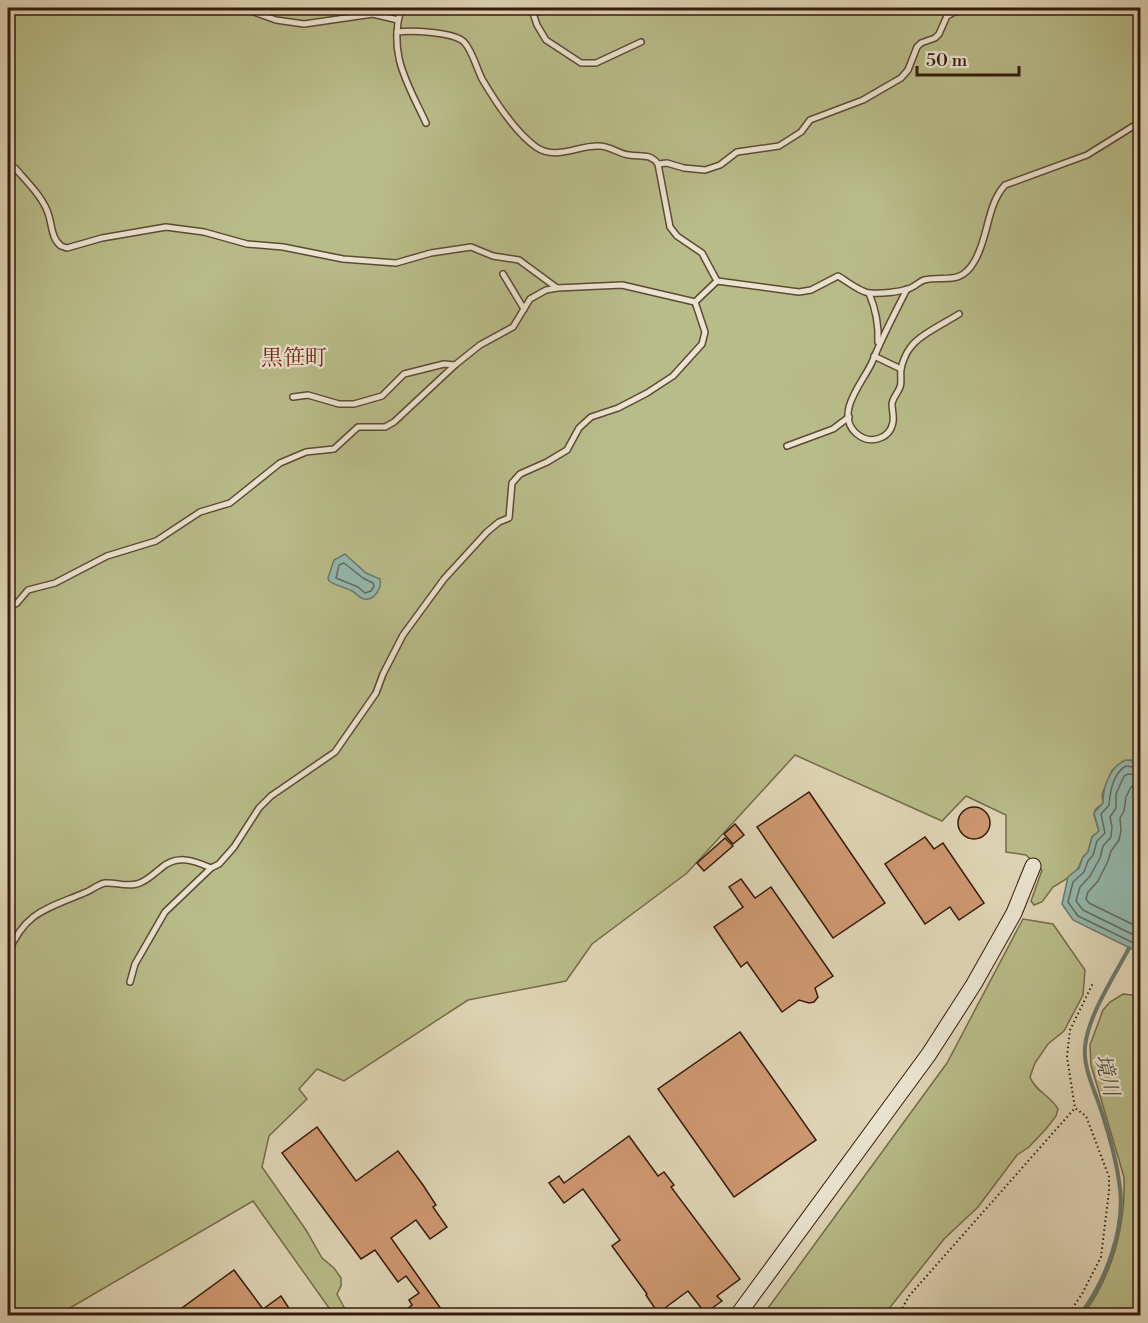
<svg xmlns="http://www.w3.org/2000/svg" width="1148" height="1323" viewBox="0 0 1148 1323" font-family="'Libre Bodoni','Noto Serif JP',serif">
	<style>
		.green { fill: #b8bc89; stroke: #766b4a; stroke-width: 1.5 }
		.water { fill: #93b9af; stroke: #6d796e; stroke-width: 1.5 }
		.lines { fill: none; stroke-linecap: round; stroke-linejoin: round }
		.shore { stroke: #646a5e; stroke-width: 1.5 }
		.stream { stroke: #6d796e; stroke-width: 4 }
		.building { fill: #ce9871; stroke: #341a0c; stroke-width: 1.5 }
		.lane-casing { stroke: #5f4936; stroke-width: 8 }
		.secondary-casing { stroke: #341a0c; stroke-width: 17 }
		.path { stroke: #341a0c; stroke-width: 2; stroke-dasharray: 1.5 3; stroke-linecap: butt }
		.lane { stroke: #eae4d0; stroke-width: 5 }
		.secondary { stroke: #eae4d0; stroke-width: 15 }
		.labels { text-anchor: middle; stroke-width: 4.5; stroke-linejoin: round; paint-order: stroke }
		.water-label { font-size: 21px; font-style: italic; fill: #504a3d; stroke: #eae4d0 }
		.quarter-label { font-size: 22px; fill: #7a1f14; stroke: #eae4d0 }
	</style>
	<rect width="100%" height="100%" fill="#dfd5b6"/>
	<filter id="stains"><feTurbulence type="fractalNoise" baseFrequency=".00333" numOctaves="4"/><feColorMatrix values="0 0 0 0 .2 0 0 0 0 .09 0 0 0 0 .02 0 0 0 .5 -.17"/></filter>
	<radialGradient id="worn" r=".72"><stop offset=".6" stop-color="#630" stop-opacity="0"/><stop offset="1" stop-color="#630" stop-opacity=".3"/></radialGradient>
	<g class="green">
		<polygon points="8,8 1140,8 1140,762 1130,760 1112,770 1102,794 1103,803 1095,810 1094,815 1099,831 1092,837 1088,852 1083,857 1076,873 1053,887 1042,902 1034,905 1031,901 1042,870 1026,855 1006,852 1006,815 966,796 942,821 795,755 687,873 592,944 566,981 468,1000 344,1081 317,1069 299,1089 307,1099 269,1136 262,1167 306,1230 322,1258 334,1268 341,1278 341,1286 337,1294 345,1309 353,1313 353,1315 334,1315 253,1201 58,1315 8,1315"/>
		<path d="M1023,919L1053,924L1085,970L1083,995L1064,1031L1048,1044L1035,1063L1030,1077C1035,1091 1051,1096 1058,1109L1056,1116L1046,1129L1029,1147L1017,1155L978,1207L944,1239L884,1315H763L947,1063Z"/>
		<path d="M1123,994L1140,996V1315H1083C1112,1276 1126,1226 1124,1177L1091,1065L1090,1045L1103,1010L1110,1002Z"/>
	</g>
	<g class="water">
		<path d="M345,554L366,573L380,579C382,587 375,601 364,599C359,598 356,593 352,591C345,587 336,586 329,581L328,578L334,560Z"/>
		<path d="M1126,760L1140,762V953L1073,920L1062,904L1068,877L1079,868L1083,857L1088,852L1092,837L1099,831L1094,813L1103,803C1103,787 1110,766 1126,760Z"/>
	</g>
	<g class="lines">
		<g class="shore">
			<polygon points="344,563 363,578 373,583 374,586 371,591 365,593 358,587 336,578 339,565"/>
			<path d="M1140,768L1126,766C1113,773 1110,791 1109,805L1101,814L1105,833L1097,841L1093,855L1088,861L1084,872L1073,882L1068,902L1078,916L1140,946"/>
			<polyline points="1140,775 1128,774 1124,776 1116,794 1116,808 1110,817 1112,827 1111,837 1103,846 1100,858 1090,876 1080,887 1076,901 1083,910 1140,938"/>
			<polyline points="1140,785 1131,787 1126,797 1124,811 1120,818 1121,831 1119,840 1111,851 1108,861 1098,881 1088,892 1086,899 1089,903 1140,928"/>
		</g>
		<path class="stream" d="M1079,1316C1105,1283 1125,1231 1120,1188C1117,1163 1110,1137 1102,1113C1096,1093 1083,1069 1085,1047C1088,1015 1114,977 1129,948"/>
	</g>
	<g class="building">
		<polygon points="809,792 885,903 833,938 757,827"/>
		<circle cx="974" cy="823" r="16"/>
		<polygon points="735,824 744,835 733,844 724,834"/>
		<polygon points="925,837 934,849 943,843 984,903 959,920 950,907 925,924 885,864"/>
		<polygon points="725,838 733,846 704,871 697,863"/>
		<polygon points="741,879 755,898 771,887 833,976 815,988 818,997 814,1002 809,1003 799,1000 782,1012 747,962 741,967 714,927 743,907 729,887"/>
		<polygon points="740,1032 816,1140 734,1197 658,1089"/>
		<polygon points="317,1127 356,1181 398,1151 423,1185 436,1205 433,1207 447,1227 430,1239 416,1220 391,1238 446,1316 398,1316 412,1305 409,1300 419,1293 406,1276 398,1282 375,1250 361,1259 282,1153"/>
		<polygon points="629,1136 658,1176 664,1172 674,1185 671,1187 740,1279 717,1296 722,1301 705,1313 688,1291 658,1313 646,1295 647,1294 612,1246 620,1240 583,1189 564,1203 549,1183 559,1176 564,1183"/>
		<polygon points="234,1270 263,1309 281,1296 294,1316 171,1316"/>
	</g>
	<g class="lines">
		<defs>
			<g id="lane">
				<polyline points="243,8 276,20 304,24 373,14 398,20"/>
				<path d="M401,8C388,55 407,82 426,123"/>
				<polyline points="536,8 533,13 537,25 546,40 581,63 596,63 641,42"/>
				<path d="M397,32C411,30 454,32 464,42C472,50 477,69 482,79C495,101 516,133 536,147C556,161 578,145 599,146C610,146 619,154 629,155C641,157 650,153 658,164L670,227L677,236L702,253L717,281"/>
				<polyline points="658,164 667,163 684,168 705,170 720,165 737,152 779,146 801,132 810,120 863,100 901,78 908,70 917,47 921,43 935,38 939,34 947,16 962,8"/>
				<path d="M8,166L15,168C27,182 44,198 49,216C52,227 52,239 61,246L67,248L102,238L166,227L204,232L247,244L283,247L343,259L396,263L431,253L471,247L493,256L519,260L557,288"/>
				<polyline points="503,274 524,309"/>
				<path d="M907,289C895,313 883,335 873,360C866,379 832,413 857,434C870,445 890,439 893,422C894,416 892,410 892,404C893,397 898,393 900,387C902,382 900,375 901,369C902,363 906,353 910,348C919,335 945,323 959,314"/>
				<path d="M869,293C876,310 879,324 878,342"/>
				<polyline points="874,356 901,369"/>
				<polyline points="293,397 308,395 339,404 354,404 382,396 404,374 444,364 455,365"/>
				<polyline points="787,446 833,429 849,417"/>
				<polyline points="8,609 17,603 28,590 55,583 107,556 156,541 200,512 230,503 280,463 306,452 334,449 358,427 385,427 394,422 455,365 480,345 513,327 530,299 546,290 557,288 622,285 695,302"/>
				<path d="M8,953C25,912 46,909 84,893C91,891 98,884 105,883C116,882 124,887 137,884C147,881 152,875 160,869C176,854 193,860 211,868L219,864L234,847L259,808L271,796L335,752L376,693L383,674L403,635L444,579L487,532L499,522L509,518L512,483L520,474L547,462L567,450L579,428L591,417L618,408L647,393L673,376L702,344L705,332L695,302L717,281L799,292L811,290L838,276C847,281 861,293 871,293C881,294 898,292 908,289C914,287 919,282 924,280C944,275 960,286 974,262C989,238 986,206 1005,185L1087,155L1140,122"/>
				<polyline points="130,982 135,964 165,912 211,868"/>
			</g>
			<polyline id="secondary" points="737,1316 929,1054 974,984 1014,913 1033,866"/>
		</defs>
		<use href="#lane" class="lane-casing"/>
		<use href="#secondary" class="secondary-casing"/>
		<g class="path">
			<polyline points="898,1316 909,1296 1075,1108"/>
			<polyline points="1067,1316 1082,1294 1101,1257 1109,1191 1109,1177 1086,1116 1075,1108 1067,1057 1070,1030 1093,983"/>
		</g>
		<use href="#lane" class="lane"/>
		<use href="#secondary" class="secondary"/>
	</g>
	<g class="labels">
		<g class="water-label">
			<text transform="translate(1107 1075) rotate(76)" y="7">境川</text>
		</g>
		<g class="quarter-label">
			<text x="294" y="365">黒笹町</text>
		</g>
	</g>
	<rect width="1148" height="1323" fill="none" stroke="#dfd5b6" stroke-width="30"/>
	<rect x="9" y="9" width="1130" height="1305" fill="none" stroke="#341a0c" stroke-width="3"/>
	<rect x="15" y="15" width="1118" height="1293" fill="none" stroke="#341a0c" stroke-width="1.5"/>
	<path d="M917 66v9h102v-9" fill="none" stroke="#341a0c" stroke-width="3"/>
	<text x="926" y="66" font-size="18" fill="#341a0c" stroke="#eae4d0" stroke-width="4.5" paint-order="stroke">50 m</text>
	<rect width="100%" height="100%" filter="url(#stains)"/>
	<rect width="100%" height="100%" fill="url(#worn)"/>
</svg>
